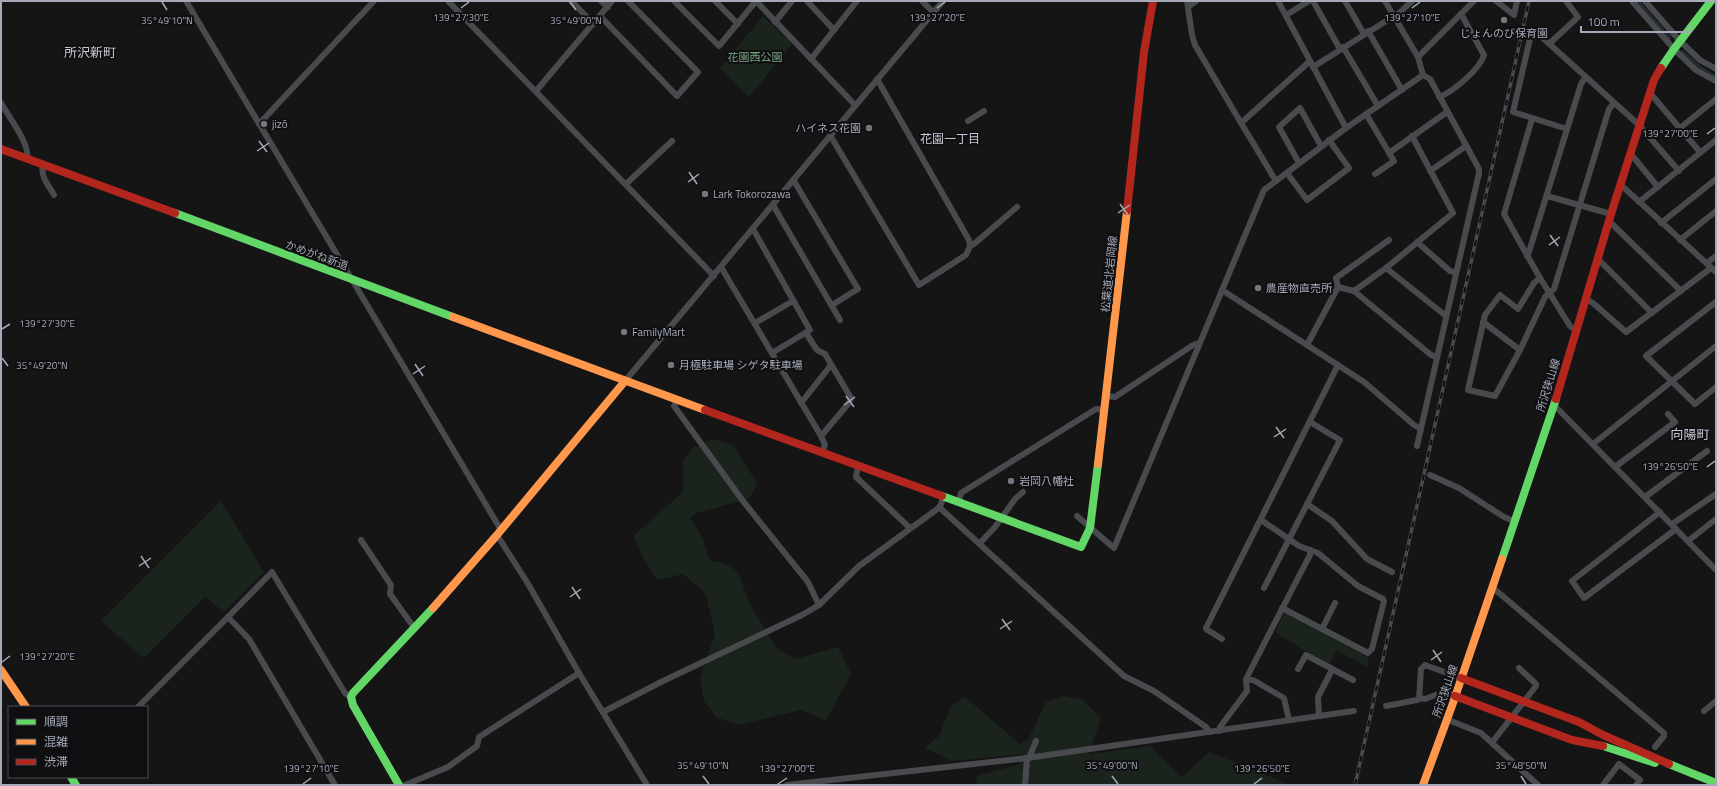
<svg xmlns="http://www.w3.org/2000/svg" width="1717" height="786" viewBox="0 0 1717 786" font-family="'Titillium Web','Noto Sans JP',sans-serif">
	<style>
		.green { fill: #1b231d }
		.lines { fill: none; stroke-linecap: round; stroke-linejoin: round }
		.stream { stroke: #272f38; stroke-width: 2 }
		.street { stroke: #494a4e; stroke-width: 6 }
		.fast { stroke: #63d668; stroke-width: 8 }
		.slow { stroke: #ff974d; stroke-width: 8 }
		.jam { stroke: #b3261e; stroke-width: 8 }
		.rail-casing { stroke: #494a4e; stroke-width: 3.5 }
		.rail { stroke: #0f0f11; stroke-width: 2; stroke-dasharray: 6; stroke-linecap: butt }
		.ticks { fill: none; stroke: #a5a9b8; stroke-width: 1.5 }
		.poi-dot { fill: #73757f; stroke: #0f0f11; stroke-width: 1.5 }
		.labels { text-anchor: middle; stroke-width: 4; stroke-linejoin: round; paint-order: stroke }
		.poi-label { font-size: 11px; fill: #a5a9b8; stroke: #0f0f11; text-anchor: start }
		.park-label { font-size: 11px; fill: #7aa580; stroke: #0f0f11 }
		.street-label { font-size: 11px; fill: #a5a9b8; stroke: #0f0f11 }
		.neighbourhood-label { font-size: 12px; fill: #c6c9d4; stroke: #0f0f11 }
		.quarter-label { font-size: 13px; fill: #c6c9d4; stroke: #0f0f11 }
		.ticks-label { font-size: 10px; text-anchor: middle; fill: #a5a9b8; stroke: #0f0f11; stroke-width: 4; stroke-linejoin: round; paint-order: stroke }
	</style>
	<rect width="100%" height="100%" fill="#151515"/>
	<g class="green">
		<polygon points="763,16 792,44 749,97 720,68"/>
		<polygon points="713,439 733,445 757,483 749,499 696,513 690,518 703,538 709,560 727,564 739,574 750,605 778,650 796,659 838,647 851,674 826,720 801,710 738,725 716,717 704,701 700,679 715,634 706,594 683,574 658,580 646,563 633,536 683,492 683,460 693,448"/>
		<polygon points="221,501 264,572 224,612 205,597 144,658 101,621"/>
		<polygon points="1285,612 1369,658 1367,667 1336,650 1329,666 1275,632"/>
		<polygon points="1064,696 1083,700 1101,718 1089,754 1149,746 1182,777 1209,752 1286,783 1285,785 976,785 977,776 1020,764 1022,754 952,761 925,748 939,736 951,706 965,697 1020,744 1028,740 1046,702"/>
	</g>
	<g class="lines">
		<g class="stream">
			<polyline points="1638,1 1670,38"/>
			<polyline points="1682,51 1699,66 1716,77"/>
		</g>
		<g class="street">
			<polyline points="186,1 501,530"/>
			<polyline points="448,1 714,276"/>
			<polyline points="571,1 594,24"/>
			<polyline points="601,1 608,7"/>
			<polyline points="674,1 719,46 756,1"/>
			<polyline points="715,1 738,24"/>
			<polyline points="756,1 855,105"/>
			<polyline points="807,1 834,30"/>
			<polyline points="922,1 934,13"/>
			<polyline points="1187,1 1192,35 1195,45 1241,123"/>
			<polyline points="1278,1 1346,128"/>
			<polyline points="1313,1 1340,49"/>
			<polyline points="1345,1 1364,34"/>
			<polyline points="1496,1 1514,15 1517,1"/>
			<polyline points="1632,1 1674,49 1696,70 1716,81"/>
			<polyline points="1645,1 1680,41 1700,60 1716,69"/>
			<polyline points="1188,7 1196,1"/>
			<polyline points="1286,15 1309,1"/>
			<polyline points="600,16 677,96 698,72 628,1"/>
			<polyline points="1395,17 1412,1"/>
			<polyline points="775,22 792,1"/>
			<polyline points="1368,31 1402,90"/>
			<polyline points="1549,44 1578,17 1566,1"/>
			<polyline points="1343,47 1378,106"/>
			<polyline points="1418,57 1474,1"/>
			<polyline points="811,59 857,1"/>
			<polyline points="1313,67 1394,16"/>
			<polyline points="877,79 969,240 970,246"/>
			<polyline points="536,91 612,1"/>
			<polyline points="1650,93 1700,152"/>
			<path d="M1439,97C1453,92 1480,69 1484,55L1461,14"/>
			<path d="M1,103C8,116 31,145 27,159"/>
			<polyline points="1366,114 1394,161 1375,174"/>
			<polyline points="1532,119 1504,214 1540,278 1570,326 1576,331"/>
			<polyline points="968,121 984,111"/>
			<polyline points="259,124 374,1"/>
			<polyline points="1680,128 1716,99"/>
			<polyline points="1567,129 1513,112 1532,30 1534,30 1639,125 1679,171"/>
			<polyline points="830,135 919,285 966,255 970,246 974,244 1017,207"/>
			<polyline points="1389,153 1447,112"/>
			<polyline points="1630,153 1658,187"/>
			<polyline points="1299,163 1279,127 1300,108 1321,146"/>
			<path d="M43,165C40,176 49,186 54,195"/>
			<polyline points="1430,171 1466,146"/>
			<polyline points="1287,173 1307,200 1349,168 1329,140"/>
			<polyline points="794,181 858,289 832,305"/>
			<polyline points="1276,181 1241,123 1310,61"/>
			<polyline points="626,184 672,141"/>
			<polyline points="1621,185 1716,272"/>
			<polyline points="1547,196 1611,214"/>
			<polyline points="1639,202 1716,140"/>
			<polyline points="773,205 840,320"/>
			<polyline points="1609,221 1681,291"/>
			<polyline points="1661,223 1716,179"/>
			<polyline points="753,229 810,330 772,353"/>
			<polyline points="1680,240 1716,211"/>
			<polyline points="1417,242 1450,271 1456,273"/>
			<polyline points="1527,256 1529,252 1581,84 1585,78"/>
			<polyline points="1598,259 1652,313"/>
			<polyline points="1707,263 1716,256"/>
			<polyline points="721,267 821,436 825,445 822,453"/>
			<polyline points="1386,268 1446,316"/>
			<polyline points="1540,278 1534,283 1518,309 1500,295 1485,315 1468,390 1495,396 1520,350 1545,297 1554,289 1609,109 1614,103"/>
			<polyline points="1338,287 1336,278 1389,240"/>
			<polyline points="1222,290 1364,382 1414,425 1421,429"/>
			<polyline points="1354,291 1431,355 1436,357"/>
			<polyline points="1586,299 1593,303 1626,332 1711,268"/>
			<polyline points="1716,302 1646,356 1695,404 1716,387"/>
			<polyline points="1483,322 1520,350"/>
			<polyline points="755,323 793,301"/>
			<polyline points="806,333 817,350 825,354 851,398 849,403 821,436"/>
			<polyline points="1307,345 1338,287 1354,291 1386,268 1453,213 1412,136"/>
			<path d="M625,381C732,255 836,127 943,1"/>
			<polyline points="1107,396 1115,397 1193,345 1199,343"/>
			<polyline points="677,400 674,406 743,501 808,582 819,605"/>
			<polyline points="801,403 831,365"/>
			<polyline points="1554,405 1716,570"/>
			<polyline points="1593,444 1716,346"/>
			<polyline points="1417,446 1479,173 1479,169 1430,79 1423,75"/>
			<polyline points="858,466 856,477 910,528"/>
			<polyline points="1615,467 1675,422 1668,414"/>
			<polyline points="1430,475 1459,488 1504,517 1514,521"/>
			<polyline points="1645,497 1707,451"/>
			<polyline points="958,503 961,493 1096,409 1105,410"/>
			<polyline points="1307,504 1332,521 1367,559 1392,572"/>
			<polyline points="939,507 1124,676 1154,691 1206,727 1210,732"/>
			<polyline points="1660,512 1572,581 1584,598 1676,529"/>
			<polyline points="1077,516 1114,548 1264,190 1346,128 1423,75 1418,57 1385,1"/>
			<polyline points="1261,520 1299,546 1318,553 1358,586 1383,599 1384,601 1372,649 1368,653 1282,608"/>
			<polyline points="1672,524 1716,494"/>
			<polyline points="497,535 527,582 579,673 647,785"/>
			<polyline points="361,540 391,585 390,594 415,629"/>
			<polyline points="1688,541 1716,519"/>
			<polyline points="980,543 995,527 1015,499 1023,492"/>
			<polyline points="1492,587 1664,733 1664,736 1655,747"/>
			<polyline points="1264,588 1340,440 1310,422"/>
			<polyline points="1322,629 1335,603"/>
			<polyline points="1222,639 1206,629 1206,628 1338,365"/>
			<polyline points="1298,669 1306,655 1353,680"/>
			<polyline points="1246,680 1253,680 1284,698 1289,720"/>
			<polyline points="1420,698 1425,699 1444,692 1455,696"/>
			<polyline points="1386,706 1417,700 1419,699 1421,669 1425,665 1461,678"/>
			<polyline points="138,707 228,617"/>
			<polyline points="1704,711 1716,701"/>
			<polyline points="603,712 663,681 802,615 819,605 859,566 940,507 943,498"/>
			<polyline points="1319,716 1318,697 1332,670"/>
			<polyline points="1446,719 1481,733 1538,785"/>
			<polyline points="1219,731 1220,727 1247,691 1246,680 1248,675 1299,576 1310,555 1310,550"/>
			<polyline points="1494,740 1536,686 1536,684 1519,668"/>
			<polyline points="1029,758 1036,741"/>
			<polyline points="335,785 249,639 228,617 272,572 345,693 351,697"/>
			<polyline points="405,785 448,767 477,746 479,737 579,673"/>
			<polyline points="787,785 1027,758 1354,711"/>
			<polyline points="1025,785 1027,758"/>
			<polyline points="1603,785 1619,764 1640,780 1636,785"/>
		</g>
		<g class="fast">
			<polyline points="1661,68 1674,49 1711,1"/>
			<polyline points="175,213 453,317"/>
			<polyline points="942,496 1081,547 1090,528 1098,464"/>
			<polyline points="1502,559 1556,399"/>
			<polyline points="1603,746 1655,763"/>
			<polyline points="1669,764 1716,783"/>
			<polyline points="71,777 76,785"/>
			<polyline points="399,785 353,705 351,697 353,693 433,608"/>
		</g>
		<g class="slow">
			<polyline points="453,317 705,410"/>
			<polyline points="1098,464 1127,211"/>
			<polyline points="433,608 497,535 625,381"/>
			<polyline points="1,670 26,707"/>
			<polyline points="1423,785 1453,703 1502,559"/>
		</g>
		<g class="jam">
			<polyline points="1,149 175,213"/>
			<polyline points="1127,211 1144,52 1153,1"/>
			<polyline points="1556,399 1611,214 1654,80 1661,68"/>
			<polyline points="705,410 942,496"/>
			<polyline points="1461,678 1579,722 1603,735 1669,764"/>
			<polyline points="1455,696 1572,740 1603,746"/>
		</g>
		<defs>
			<polyline id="rail" points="1355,785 1529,1"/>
		</defs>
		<use href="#rail" class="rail-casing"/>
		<use href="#rail" class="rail"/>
	</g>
	<path class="ticks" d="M162,2L167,10M570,2L576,10M461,8L469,2M937,8L945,2M1412,8L1420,2M1707,134L1715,128M259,141L267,152M257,151L269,143M689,172L697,184M688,182L699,174M1120,204L1128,215M1118,213L1130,205M1550,235L1558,246M1549,245L1560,237M2,329L10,324M2,358L8,366M415,364L423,376M413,374L425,366M846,396L854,407M844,405L855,397M1276,427L1284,438M1274,437L1286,429M1707,467L1715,461M141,556L149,568M139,566L151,558M572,587L580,599M570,597L581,589M1002,619L1010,630M1000,629L1012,621M1433,650L1441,662M1431,660L1442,652M2,662L10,656M703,776L709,784M1112,776L1118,784M1521,776L1526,784M303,784L311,778M778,784L787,778M1254,784L1262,778"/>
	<g class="poi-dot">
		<circle cx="1504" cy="20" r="4"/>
		<circle cx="264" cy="124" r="4"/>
		<circle cx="869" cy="128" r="4"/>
		<circle cx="705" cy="194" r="4"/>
		<circle cx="1258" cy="288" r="4"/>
		<circle cx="624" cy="332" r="4"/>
		<circle cx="671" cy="365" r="4"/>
		<circle cx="1011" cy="481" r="4"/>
	</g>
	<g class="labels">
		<g class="poi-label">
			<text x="1504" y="37" text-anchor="middle">じょんのび保育園</text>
			<text x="272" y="128">jizō</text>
			<text x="861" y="132" text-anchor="end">ハイネス花園</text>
			<text x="713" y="198">Lark Tokorozawa</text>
			<text x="1266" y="292">農産物直売所</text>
			<text x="632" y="336">FamilyMart</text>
			<text x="679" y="369">月極駐車場 シゲタ駐車場</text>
			<text x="1019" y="485">岩岡八幡社</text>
		</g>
		<g class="park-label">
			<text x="755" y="61">花園西公園</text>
		</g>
		<g class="street-label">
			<text transform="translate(317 255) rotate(20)" y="4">かめがね新道</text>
			<text transform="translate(1109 274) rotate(-84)" y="4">松葉道北岩岡線</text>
			<text transform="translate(1548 385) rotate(-73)" y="4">所沢狭山線</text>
			<text transform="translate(1445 691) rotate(-71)" y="4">所沢狭山線</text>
		</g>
		<g class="neighbourhood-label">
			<text x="950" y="143">花園一丁目</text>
		</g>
		<g class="quarter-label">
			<text x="90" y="57">所沢新町</text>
			<text x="1690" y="439">向陽町</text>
		</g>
	</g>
	<g class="ticks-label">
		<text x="461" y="21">139°27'30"E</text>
		<text x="937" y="21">139°27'20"E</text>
		<text x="1412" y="21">139°27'10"E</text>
		<text x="167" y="24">35°49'10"N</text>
		<text x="576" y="24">35°49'00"N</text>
		<text x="1670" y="137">139°27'00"E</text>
		<text x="47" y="327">139°27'30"E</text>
		<text x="42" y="369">35°49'20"N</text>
		<text x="1670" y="470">139°26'50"E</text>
		<text x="47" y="660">139°27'20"E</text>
		<text x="703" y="769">35°49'10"N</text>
		<text x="1112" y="769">35°49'00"N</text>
		<text x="1521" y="769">35°48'50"N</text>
		<text x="311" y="772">139°27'10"E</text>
		<text x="787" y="772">139°27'00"E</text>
		<text x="1262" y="772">139°26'50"E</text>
	</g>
	<rect width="1717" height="786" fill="none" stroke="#a5a9b8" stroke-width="4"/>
	<rect x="8" y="706" width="140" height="72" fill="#0f0f11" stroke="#4b4d54"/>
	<rect x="16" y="719" width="20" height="6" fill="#63d668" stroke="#4b4d54"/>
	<text x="44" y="726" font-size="12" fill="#a5a9b8">順調</text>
	<rect x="16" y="739" width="20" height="6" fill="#ff974d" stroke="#4b4d54"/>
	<text x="44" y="746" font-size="12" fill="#a5a9b8">混雑</text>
	<rect x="16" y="759" width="20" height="6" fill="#b3261e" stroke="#4b4d54"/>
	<text x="44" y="766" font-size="12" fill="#a5a9b8">渋滞</text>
	<path d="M1581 26v6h109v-6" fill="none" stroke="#a5a9b8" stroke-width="2"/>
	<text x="1587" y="26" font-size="12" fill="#a5a9b8" stroke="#0f0f11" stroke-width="3" paint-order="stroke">100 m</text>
</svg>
